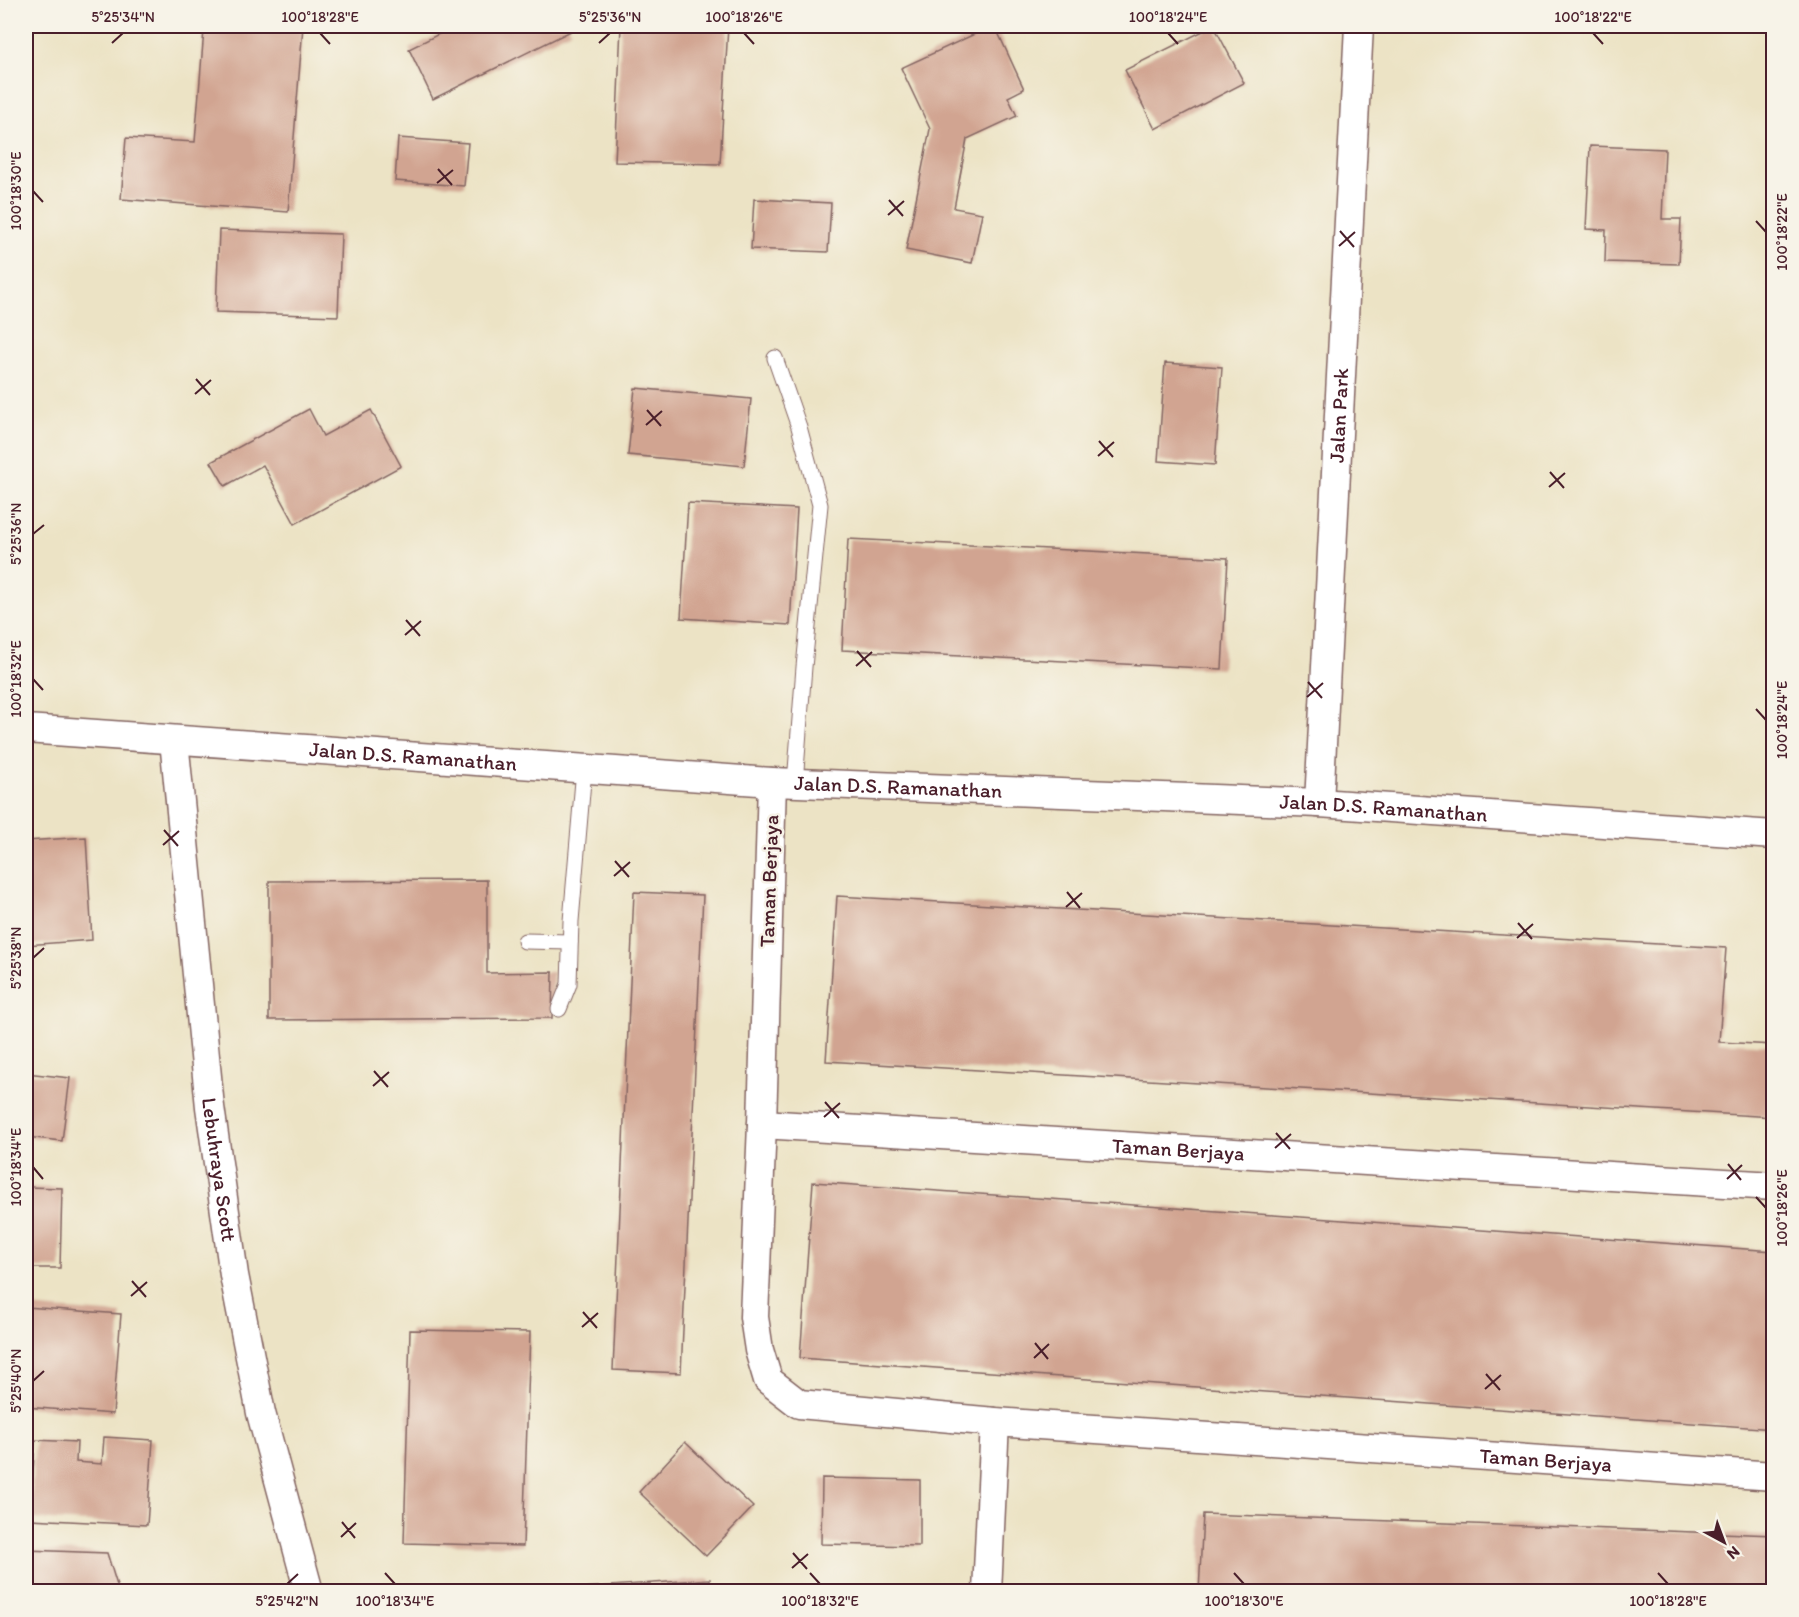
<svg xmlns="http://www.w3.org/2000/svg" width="1799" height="1617" viewBox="0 0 1799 1617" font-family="Itim,sans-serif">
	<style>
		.building { fill: #d1a491 }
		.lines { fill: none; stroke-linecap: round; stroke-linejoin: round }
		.service-casing { stroke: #836461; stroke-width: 17 }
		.minor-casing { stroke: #836461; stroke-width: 31 }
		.service { stroke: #fff; stroke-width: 15 }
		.minor { stroke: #fff; stroke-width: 28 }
		.ticks { fill: none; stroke: #4a1f2b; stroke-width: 2 }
		.labels { text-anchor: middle; stroke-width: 5; stroke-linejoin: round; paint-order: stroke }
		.street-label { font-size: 21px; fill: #4a1f2b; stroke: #f7f3e8 }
		.neatline { fill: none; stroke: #4a1f2b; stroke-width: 2 }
		.ticks-label { font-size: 15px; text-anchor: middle; fill: #4a1f2b }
	</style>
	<rect width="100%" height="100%" fill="#f7f3e8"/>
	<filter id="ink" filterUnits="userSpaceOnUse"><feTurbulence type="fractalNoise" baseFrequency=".0167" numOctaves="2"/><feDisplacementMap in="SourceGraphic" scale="12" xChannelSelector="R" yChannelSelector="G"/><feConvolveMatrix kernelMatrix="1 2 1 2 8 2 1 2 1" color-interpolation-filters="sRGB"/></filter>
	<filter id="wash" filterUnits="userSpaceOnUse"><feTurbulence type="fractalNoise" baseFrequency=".008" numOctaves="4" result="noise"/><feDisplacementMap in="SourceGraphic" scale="24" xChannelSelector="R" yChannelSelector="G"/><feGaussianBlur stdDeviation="1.35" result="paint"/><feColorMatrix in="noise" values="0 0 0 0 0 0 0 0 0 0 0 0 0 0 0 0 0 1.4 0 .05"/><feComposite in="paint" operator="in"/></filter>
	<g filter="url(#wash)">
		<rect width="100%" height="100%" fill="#ece3c5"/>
		<g id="blocks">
			<g class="building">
				<polygon points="212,26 303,26 288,212 121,199 126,138 195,142 204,30"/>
				<polygon points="435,26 568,26 571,31 433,99 409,49 439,34"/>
				<polygon points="621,26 728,26 720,164 615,162"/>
				<polygon points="992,26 995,26 1024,89 1008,97 1017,116 967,139 954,208 982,213 972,263 906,250 930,129 901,68"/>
				<polygon points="1213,26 1214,26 1244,83 1155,129 1125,70"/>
				<polygon points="398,138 468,143 464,186 395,181"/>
				<polygon points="1590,146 1665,149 1662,219 1681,219 1679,264 1605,262 1606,230 1586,229"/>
				<polygon points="754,199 831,203 828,252 751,249"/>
				<polygon points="219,230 341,234 338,316 216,312"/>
				<polygon points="1165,363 1222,367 1215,465 1158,461"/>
				<polygon points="635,388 751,399 744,466 628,455"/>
				<polygon points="309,409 323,436 371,410 401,466 295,524 263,465 225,486 211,462"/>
				<polygon points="688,503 797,509 790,625 681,618"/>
				<polygon points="848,539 1228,558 1222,669 842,650"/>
				<polygon points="86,837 92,940 26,945 26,841"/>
				<polygon points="487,880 487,973 553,972 552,1018 269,1020 269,881"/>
				<polygon points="634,892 703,895 681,1373 613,1370"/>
				<polygon points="837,896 1726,948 1719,1042 1774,1045 1774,1117 826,1061"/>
				<polygon points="26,1073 70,1078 62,1141 26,1137"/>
				<polygon points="813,1182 1774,1251 1774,1429 800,1358"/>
				<polygon points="26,1187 62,1188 60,1268 26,1268"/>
				<polygon points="26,1307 121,1314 113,1414 26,1407"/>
				<polygon points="410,1330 530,1332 523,1546 404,1543"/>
				<polygon points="104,1437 153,1440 147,1525 30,1519 35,1440 77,1442 76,1462 102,1464"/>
				<polygon points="685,1442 753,1507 706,1556 639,1492"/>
				<polygon points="822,1478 920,1480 920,1546 821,1544"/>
				<polygon points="1203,1514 1774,1535 1774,1592 1199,1592"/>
				<polygon points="26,1550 107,1553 119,1592 26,1592"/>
				<polygon points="710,1579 710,1592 554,1592 554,1590"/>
			</g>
		</g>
	</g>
	<g filter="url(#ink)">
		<use href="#blocks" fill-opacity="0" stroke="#836461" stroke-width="1.5"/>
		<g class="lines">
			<defs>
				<g id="service">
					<polyline points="775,358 799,427 820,505 804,667 795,783"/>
					<polyline points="525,941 570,942"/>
					<polyline points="559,1009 569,984 571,921 584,769"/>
				</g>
				<g id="minor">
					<path id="s1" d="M26,729L772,782L1319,803L1774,835"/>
					<path id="s2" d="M174,740L210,1107L234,1275L261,1413L309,1592"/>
					<path id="s3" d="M772,782L762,1124L754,1317L759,1350L768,1380L799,1404L995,1422L1774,1476"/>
					<path id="s4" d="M1319,803L1359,26"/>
					<path id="s5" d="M762,1124L1774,1186"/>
					<polyline points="987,1592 995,1422"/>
				</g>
			</defs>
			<use href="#service" class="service-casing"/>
			<use href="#minor" class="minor-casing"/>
			<use href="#service" class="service"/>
			<use href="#minor" class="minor"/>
		</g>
	</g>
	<path class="ticks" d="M320,33L330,44M744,33L754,44M1168,33L1178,44M1593,33L1603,44M112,43L123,33M599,43L610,33M438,169L452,185M437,183L453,170M33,191L43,202M889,200L903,216M888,215L904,201M1756,221L1766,232M1340,231L1354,247M1339,246L1355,232M196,379L210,395M195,394L211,380M647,410L661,426M646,425L662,411M1099,441L1113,457M1098,456L1114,442M1550,472L1564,488M1549,487L1565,473M33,534L44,525M406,620L420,636M405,635L421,621M857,651L871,667M856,666L872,652M33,679L43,690M1308,682L1322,698M1307,697L1323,683M1756,709L1766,720M164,830L178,846M163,845L179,831M615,861L629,877M614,876L630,862M1067,892L1080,908M1066,907L1082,893M1518,923L1532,939M1517,938L1533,924M33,958L44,948M374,1071L388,1087M373,1086L389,1072M825,1102L839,1118M824,1117L840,1103M1276,1133L1290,1149M1275,1148L1291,1134M1728,1164L1741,1180M33,1167L43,1179M1727,1179L1742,1165M1756,1197L1766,1208M132,1281L146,1297M131,1296L147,1282M583,1312L597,1328M582,1327L598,1313M1035,1343L1048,1359M1034,1358L1049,1344M1486,1374L1500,1390M33,1381L44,1371M1485,1389L1501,1375M342,1522L355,1538M341,1537L356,1523M793,1553L807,1569M792,1568L808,1554M385,1573L395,1584M810,1573L820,1584M1234,1573L1244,1584M1658,1573L1668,1584M287,1584L298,1574"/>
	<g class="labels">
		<g class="street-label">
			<text dy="7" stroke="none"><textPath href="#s4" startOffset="388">Jalan Park</textPath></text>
			<text dy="7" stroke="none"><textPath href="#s1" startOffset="388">Jalan D.S. Ramanathan</textPath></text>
			<text dy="7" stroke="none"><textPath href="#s1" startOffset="874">Jalan D.S. Ramanathan</textPath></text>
			<text dy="7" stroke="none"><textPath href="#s1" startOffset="1360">Jalan D.S. Ramanathan</textPath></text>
			<text transform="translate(769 881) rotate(-88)" y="7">Taman Berjaya</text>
			<text dy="7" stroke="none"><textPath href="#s5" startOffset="417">Taman Berjaya</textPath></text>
			<text dy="7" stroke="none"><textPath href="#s2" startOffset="432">Lebuhraya Scott</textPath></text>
			<text dy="7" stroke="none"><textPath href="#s3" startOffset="1388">Taman Berjaya</textPath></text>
		</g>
	</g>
	<rect width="1799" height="1617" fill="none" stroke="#f7f3e8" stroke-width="66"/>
	<g transform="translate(1724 1542) rotate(139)" stroke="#f7f3e8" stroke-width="4.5" paint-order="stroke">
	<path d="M0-4.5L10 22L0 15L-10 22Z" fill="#4a1f2b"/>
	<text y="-9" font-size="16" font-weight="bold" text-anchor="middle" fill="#4a1f2b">N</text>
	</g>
	<rect x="33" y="33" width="1733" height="1551" class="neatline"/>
	<g class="ticks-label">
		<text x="123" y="22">5°25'34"N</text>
		<text x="320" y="22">100°18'28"E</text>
		<text x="610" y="22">5°25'36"N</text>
		<text x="744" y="22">100°18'26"E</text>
		<text x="1168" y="22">100°18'24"E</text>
		<text x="1593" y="22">100°18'22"E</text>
		<text transform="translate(16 191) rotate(-90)" y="5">100°18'30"E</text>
		<text transform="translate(1782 232) rotate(-90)" y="5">100°18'22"E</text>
		<text transform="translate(16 534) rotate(-90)" y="5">5°25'36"N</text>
		<text transform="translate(16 679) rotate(-90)" y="5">100°18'32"E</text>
		<text transform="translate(1782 720) rotate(-90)" y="5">100°18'24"E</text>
		<text transform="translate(16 958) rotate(-90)" y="5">5°25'38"N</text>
		<text transform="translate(16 1167) rotate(-90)" y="5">100°18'34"E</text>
		<text transform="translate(1782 1208) rotate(-90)" y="5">100°18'26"E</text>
		<text transform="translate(16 1381) rotate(-90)" y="5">5°25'40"N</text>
		<text x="287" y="1606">5°25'42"N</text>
		<text x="395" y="1606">100°18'34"E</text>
		<text x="820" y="1606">100°18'32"E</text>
		<text x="1244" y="1606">100°18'30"E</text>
		<text x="1668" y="1606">100°18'28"E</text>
	</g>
</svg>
